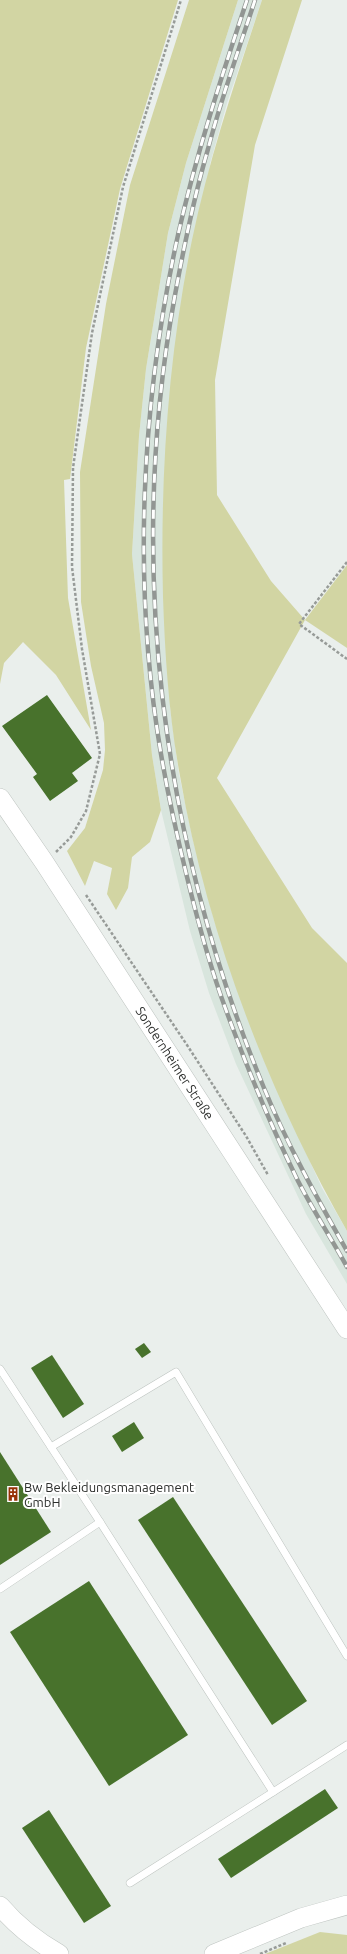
<svg xmlns="http://www.w3.org/2000/svg" width="347" height="1954" viewBox="0 0 347 1954" font-family="Ubuntu,sans-serif">
	<style>
		.built { fill: #d8e5dd }
		.green { fill: #d2d5a3 }
		.building { fill: #48722c }
		.lines { fill: none; stroke-linecap: round; stroke-linejoin: round }
		.lane-casing { stroke: #bec4c0; stroke-width: 8 }
		.secondary-casing { stroke: #bec4c0; stroke-width: 20 }
		.path { stroke: #979b98; stroke-width: 2.5; stroke-dasharray: 3 2; stroke-linecap: butt }
		.lane { stroke: #fff; stroke-width: 7 }
		.secondary { stroke: #fff; stroke-width: 19 }
		.rail-casing { stroke: #929693; stroke-width: 4.5 }
		.rail { stroke: #fff; stroke-width: 3; stroke-dasharray: 9; stroke-linecap: butt }
		.labels { text-anchor: middle; stroke-width: 4; stroke-linejoin: round; paint-order: stroke }
		.street-label { font-size: 13px; fill: #2c2e2c; stroke: #fff }
		.poi-label { font-size: 13px; fill: #2c2e2c; stroke: #fff; text-anchor: start }
	</style>
	<rect width="100%" height="100%" fill="#eaefec"/>
	<polygon class="built" points="238,0 262,0 227,103 210,164 170,707 179,774 193,840 214,920 265,1063 322,1188 347,1231 347,1284 306,1214 236,1064 209,993 190,931 161,810 152,755 132,554 139,436 146,369 168,233 186,163"/>
	<g class="green">
		<polygon points="0,0 178,0 120,189 86,348 70,479 64,480 68,598 91,730 56,675 23,642 4,663 0,684"/>
		<polygon points="189,0 238,0 186,163 168,233 146,369 139,436 132,554 152,755 161,810 150,842 132,857 128,888 116,910 107,894 112,868 94,861 85,886 67,851 85,828 103,770 105,750 104,723 91,666 81,602 80,472 106,304 130,185"/>
		<path d="M262,0H302L255,145L215,380L217,495L271,581L305,620L347,565V648L305,620L217,778L312,928L347,963V1231C268,1092 207,933 180,776C169,717 165,656 163,597C160,477 168,357 192,240C209,158 236,79 262,0Z"/>
		<polygon points="320,1932 347,1935 347,1954 265,1954"/>
	</g>
	<g class="building">
		<polygon points="47,695 92,758 72,773 78,781 50,801 33,777 37,774 2,726"/>
		<polygon points="144,1343 151,1352 142,1358 135,1349"/>
		<polygon points="52,1355 84,1404 63,1418 31,1368"/>
		<polygon points="134,1422 144,1438 122,1452 112,1436"/>
		<polygon points="0,1452 51,1532 0,1565"/>
		<polygon points="173,1497 307,1701 272,1725 138,1520"/>
		<polygon points="89,1581 188,1735 109,1786 10,1632"/>
		<polygon points="325,1789 338,1808 231,1878 218,1859"/>
		<polygon points="49,1810 111,1906 84,1923 22,1828"/>
	</g>
	<g class="lines">
		<defs>
			<g id="lane">
				<polyline points="0,1369 100,1522"/>
				<polyline points="51,1447 176,1372 347,1656"/>
				<polyline points="0,1589 100,1522 273,1792"/>
				<polyline points="130,1883 347,1745"/>
			</g>
			<g id="secondary">
				<polyline points="0,798 44,862 347,1329"/>
				<path d="M0,1906C17,1926 36,1941 59,1954"/>
				<polyline points="214,1954 301,1918 347,1905"/>
			</g>
		</defs>
		<use href="#lane" class="lane-casing"/>
		<use href="#secondary" class="secondary-casing"/>
		<g class="path">
			<polyline points="347,562 299,624 347,659"/>
			<polyline points="56,852 71,837 86,811 100,754 82,649 72,567 73,468 92,333 123,187 181,0"/>
			<polyline points="86,895 187,1045 246,1136 268,1175"/>
			<polyline points="260,1954 286,1943"/>
		</g>
		<use href="#lane" class="lane"/>
		<use href="#secondary" class="secondary"/>
		<defs>
			<g id="rail">
				<path d="M247,0C221,78 196,155 178,235C141,403 132,584 161,754C168,795 177,836 187,877C198,922 210,967 226,1010C247,1068 271,1126 298,1181C313,1210 331,1238 347,1267"/>
				<path d="M255,0C239,49 221,99 208,149C194,197 184,246 175,295C126,561 161,839 264,1088C287,1144 317,1198 347,1251"/>
			</g>
		</defs>
		<use href="#rail" class="rail-casing"/>
		<use href="#rail" class="rail"/>
	</g>
	<defs>
		<symbol id="building-bare" viewBox="-9 -9 18 18"><path d="M-4-6H4V6H1V3H-1V6H-4ZM-2.5-4.3h1.7v1.8h-1.7ZM.8-4.3h1.7v1.8H.8ZM-2.5-1h1.7V.8h-1.7ZM.8-1h1.7V.8H.8Z" fill="#973206" stroke="#fff" stroke-width="2.5" paint-order="stroke"/></symbol>
	</defs>
	<g fill-rule="evenodd">
		<use href="#building-bare" x="3" y="1484" width="20" height="20"/>
	</g>
	<g class="labels">
		<g class="street-label">
			<text transform="translate(175 1063) rotate(57)" y="5">Sondernheimer Straße</text>
		</g>
		<g class="poi-label">
			<text x="24" y="1492">Bw Bekleidungsmanagement<tspan x="24" dy="15">GmbH</tspan></text>
		</g>
	</g>
</svg>
